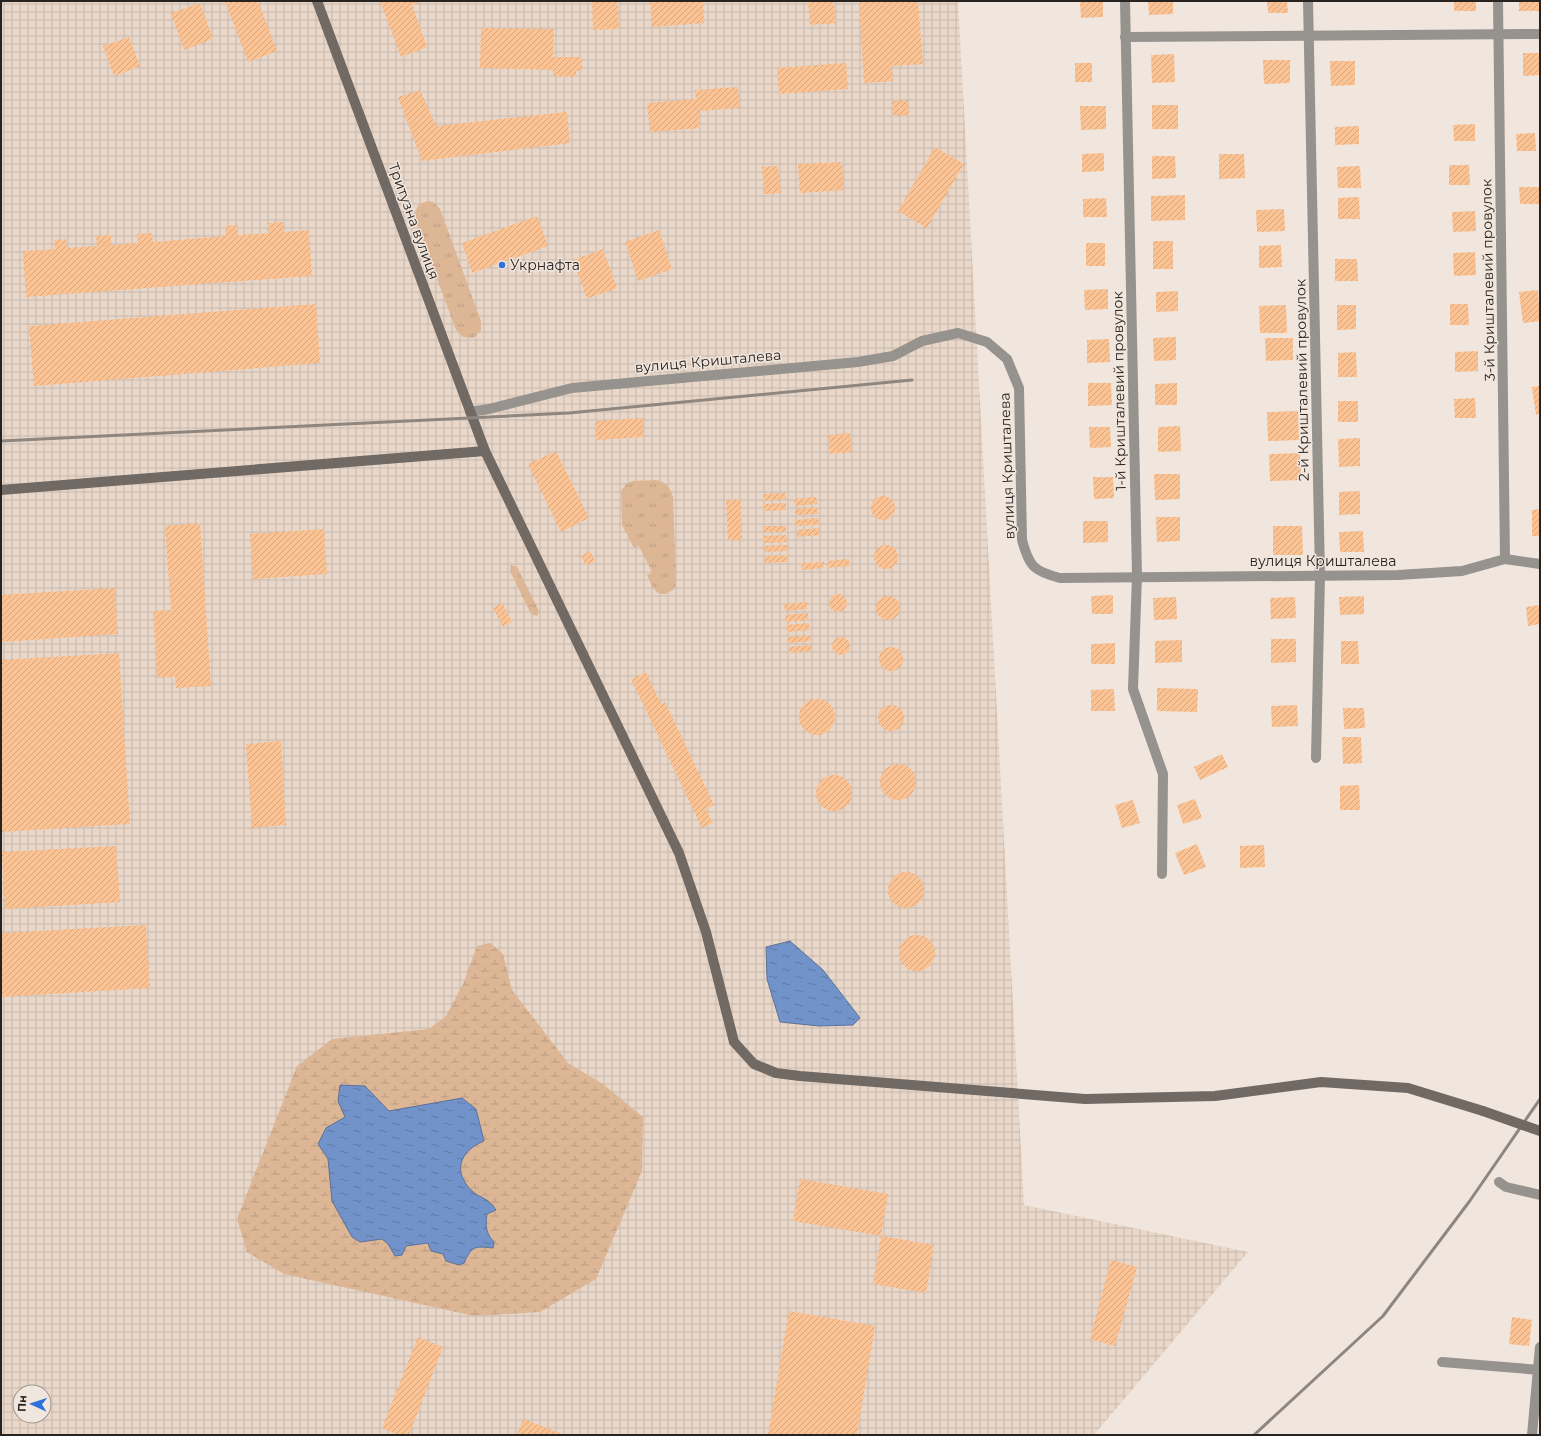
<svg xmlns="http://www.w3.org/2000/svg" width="1541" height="1436" viewBox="0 0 1541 1436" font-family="Montserrat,sans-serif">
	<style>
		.industrial { fill: url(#industrial-grid); fill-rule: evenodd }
		.grass { fill: url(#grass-tufts) }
		.wetland { fill: url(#wetland-marsh) }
		.water { fill: url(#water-ripples); stroke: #5c7196 }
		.building { fill: url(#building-hatch) }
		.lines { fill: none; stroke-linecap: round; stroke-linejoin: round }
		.street { stroke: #96928e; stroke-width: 10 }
		.secondary { stroke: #706964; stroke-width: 10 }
		.rail { stroke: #8e8680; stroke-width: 3 }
		.secondary-bridge { stroke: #706964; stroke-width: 10 }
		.poi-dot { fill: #2e70dd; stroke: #f1e6dd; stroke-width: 1.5 }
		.labels { text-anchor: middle; stroke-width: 3; stroke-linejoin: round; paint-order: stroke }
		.street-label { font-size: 14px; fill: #272320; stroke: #f1e6dd }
		.poi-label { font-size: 14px; fill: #272320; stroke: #f1e6dd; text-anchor: start }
	</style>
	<defs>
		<pattern id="industrial-grid" width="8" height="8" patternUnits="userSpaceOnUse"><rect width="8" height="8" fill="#e9d8ca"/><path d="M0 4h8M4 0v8" fill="none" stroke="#c8b9ad"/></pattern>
		<pattern id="grass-tufts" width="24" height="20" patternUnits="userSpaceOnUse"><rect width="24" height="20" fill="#ddb696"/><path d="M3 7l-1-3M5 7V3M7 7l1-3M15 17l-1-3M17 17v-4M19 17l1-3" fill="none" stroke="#be9c81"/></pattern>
		<pattern id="wetland-marsh" width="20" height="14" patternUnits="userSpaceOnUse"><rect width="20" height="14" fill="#ddb696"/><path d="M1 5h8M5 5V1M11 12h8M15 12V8" fill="none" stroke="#be9c81"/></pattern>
		<pattern id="water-ripples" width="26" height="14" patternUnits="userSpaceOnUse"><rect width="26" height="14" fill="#7293c9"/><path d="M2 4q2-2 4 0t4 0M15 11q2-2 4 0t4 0" fill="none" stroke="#5e78a3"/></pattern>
		<pattern id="building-hatch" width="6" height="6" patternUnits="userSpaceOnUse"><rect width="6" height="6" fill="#fbc293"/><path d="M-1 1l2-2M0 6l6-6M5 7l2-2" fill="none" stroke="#d7a67e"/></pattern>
	</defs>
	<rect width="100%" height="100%" fill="#f1e6dd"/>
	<path class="industrial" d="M1,1H958L1024,1205L1248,1252L1094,1435H1ZM20,1392H44V1416H20Z"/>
	<g class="grass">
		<polygon points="428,201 433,202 440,209 481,321 481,331 473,338 463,337 456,330 415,219 414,214 419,204"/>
		<path d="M657,480C667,483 670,487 673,497L676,581L675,588C658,602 653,589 647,575L652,572L639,546L634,548L622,525L621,491L626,484L632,481Z"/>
		<polygon points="511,565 517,567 539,611 537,616 531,614 510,571"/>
	</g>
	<polygon class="wetland" points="490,943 503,954 512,990 568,1063 603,1084 643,1117 642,1171 596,1279 540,1312 474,1316 284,1274 247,1252 237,1219 297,1066 332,1039 429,1029 446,1016 463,984 477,946"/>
	<g class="water">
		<polygon points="790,941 823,970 860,1018 853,1025 819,1026 780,1022 767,979 766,947"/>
		<path d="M340,1085L365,1086L389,1111L462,1098L476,1109L484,1141C460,1151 452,1171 472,1191C481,1199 488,1197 496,1210L487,1214C485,1225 486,1234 494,1242L493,1248C474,1246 472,1246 464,1263L459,1265L446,1261L443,1254L431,1251L428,1243L406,1246L402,1255L395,1256L388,1244L382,1239L360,1242L352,1237L332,1201L328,1159L318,1144L326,1128L345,1117L338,1101Z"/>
	</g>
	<g class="building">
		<polygon points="225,1 258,1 277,51 248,62"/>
		<polygon points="380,1 423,1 412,5 427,47 401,57"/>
		<polygon points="592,1 618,1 619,29 593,30"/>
		<polygon points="650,1 703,1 704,23 652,27"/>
		<polygon points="808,1 834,1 836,23 810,25"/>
		<polygon points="859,1 918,1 923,64 892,66 893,81 864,83"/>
		<polygon points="1080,1 1103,1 1103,17 1081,18"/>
		<polygon points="1148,1 1173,1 1173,14 1149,15"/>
		<polygon points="1267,1 1287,1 1288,13 1268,13"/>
		<rect x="1454" y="1" width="22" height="10"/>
		<rect x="1519" y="1" width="21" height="10"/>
		<polygon points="200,3 213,39 184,50 171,13"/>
		<polygon points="481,28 554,29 553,57 582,57 582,71 576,71 576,77 553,76 553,70 480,68"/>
		<polygon points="129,37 140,66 114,76 103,46"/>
		<polygon points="1523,53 1540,53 1540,75 1523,76"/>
		<polygon points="1174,54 1175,82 1152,83 1151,55"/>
		<polygon points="1263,60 1290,60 1290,83 1264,84"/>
		<polygon points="1330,61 1355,61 1355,85 1331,86"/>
		<polygon points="846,63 848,89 779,94 777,68"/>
		<rect x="1075" y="63" width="17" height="19"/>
		<polygon points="738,87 740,108 699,111 700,128 650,132 647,103 696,99 695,90"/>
		<polygon points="420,90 436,126 567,112 570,143 422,161 398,97"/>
		<polygon points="908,100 909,115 893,116 892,101"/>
		<rect x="1152" y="105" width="26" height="24"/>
		<polygon points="1080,106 1106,106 1106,129 1081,130"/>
		<polygon points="1475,124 1475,141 1454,141 1453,125"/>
		<polygon points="1359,126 1359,144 1335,145 1335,127"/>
		<polygon points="1535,133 1536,151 1517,151 1516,134"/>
		<polygon points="935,147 964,164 927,228 898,211"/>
		<polygon points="1104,153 1104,171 1082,172 1082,154"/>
		<polygon points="1219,154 1244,154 1245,178 1219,179"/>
		<polygon points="1152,156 1175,156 1176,178 1152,179"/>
		<polygon points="842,162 844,190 800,193 798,164"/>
		<polygon points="1449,165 1469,165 1470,185 1449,185"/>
		<polygon points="778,166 781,193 764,194 762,167"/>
		<polygon points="1360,166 1361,188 1338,188 1337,167"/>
		<polygon points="1519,187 1540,187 1540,204 1520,204"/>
		<polygon points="1185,195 1185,220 1151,221 1151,196"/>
		<polygon points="1359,197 1360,219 1338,219 1338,198"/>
		<polygon points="1106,198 1107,217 1083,217 1083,199"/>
		<polygon points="1284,209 1285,231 1257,232 1256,210"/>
		<polygon points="1475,211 1476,231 1453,232 1452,212"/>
		<polygon points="537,216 548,246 472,273 462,243"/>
		<polygon points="284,222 284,232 309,230 312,276 26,297 23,251 55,249 54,240 66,239 67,248 97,246 96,236 111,235 111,245 138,243 137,234 152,233 153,242 226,236 225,226 238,225 238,235 269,233 268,223"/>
		<polygon points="659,230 672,269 638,281 625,242"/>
		<rect x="1153" y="241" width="20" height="28"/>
		<rect x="1086" y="243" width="19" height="23"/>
		<polygon points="1281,245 1282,267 1259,268 1259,246"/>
		<polygon points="603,249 617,288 587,299 573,260"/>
		<polygon points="1475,252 1476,275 1454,276 1453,253"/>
		<polygon points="1335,259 1357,259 1358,281 1335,281"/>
		<polygon points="1108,289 1108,309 1085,310 1084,290"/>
		<polygon points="1538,290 1540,321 1523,323 1519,292"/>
		<polygon points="1178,291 1178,311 1156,312 1156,292"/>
		<polygon points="316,304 320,363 34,386 29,326"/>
		<polygon points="1450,304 1468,304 1469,325 1450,325"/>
		<polygon points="1286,305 1287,333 1260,333 1259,306"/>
		<polygon points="1337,305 1356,305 1356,329 1337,330"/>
		<polygon points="1176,337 1176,360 1154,361 1153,338"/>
		<polygon points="1265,338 1293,338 1293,360 1266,361"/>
		<polygon points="1109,339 1110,362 1087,363 1087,340"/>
		<polygon points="1478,351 1478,371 1455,372 1455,352"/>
		<polygon points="1356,352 1357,377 1338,377 1338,353"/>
		<polygon points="1088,383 1111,383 1112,405 1088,406"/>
		<polygon points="1177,383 1177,405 1155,405 1155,384"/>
		<polygon points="1540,386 1540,414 1536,415 1532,387"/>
		<polygon points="1475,398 1476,418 1455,418 1454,399"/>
		<rect x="1338" y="401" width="20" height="21"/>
		<polygon points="1298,411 1299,440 1268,441 1267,412"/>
		<polygon points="643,418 644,437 596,440 595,421"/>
		<polygon points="1180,426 1181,451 1158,452 1158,427"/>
		<polygon points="1089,427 1110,427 1111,447 1090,448"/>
		<polygon points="850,433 852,452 830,454 828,435"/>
		<polygon points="1360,438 1360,466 1339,467 1338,439"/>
		<polygon points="556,451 589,518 561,532 528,464"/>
		<polygon points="1300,453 1301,480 1270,481 1269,454"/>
		<polygon points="1154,474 1180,474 1180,499 1155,500"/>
		<polygon points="1093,477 1113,477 1114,498 1094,499"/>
		<polygon points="1360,491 1360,514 1339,515 1339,492"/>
		<polygon points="785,493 786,499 763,501 763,494"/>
		<circle cx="883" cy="508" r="12"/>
		<polygon points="816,497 817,504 795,506 794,499"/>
		<polygon points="726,500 741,500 742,540 728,540"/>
		<polygon points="786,503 786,510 764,511 764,504"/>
		<polygon points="817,507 818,514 795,515 795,509"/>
		<polygon points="1540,509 1540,536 1532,536 1532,510"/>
		<polygon points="1156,517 1180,517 1180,541 1157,542"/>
		<polygon points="818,518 819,525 796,526 796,520"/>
		<polygon points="1083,521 1108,521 1108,542 1083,543"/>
		<polygon points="200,523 211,686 176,688 175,677 157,678 153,611 171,610 165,526"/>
		<polygon points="763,526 786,526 786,532 764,532"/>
		<polygon points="1273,526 1302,526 1303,555 1273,555"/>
		<polygon points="819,528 820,535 797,537 797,530"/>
		<polygon points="324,529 327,574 253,579 250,534"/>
		<polygon points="1363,531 1364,552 1340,552 1339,532"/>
		<polygon points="786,535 787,542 764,543 764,536"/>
		<polygon points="787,545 787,551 765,552 764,546"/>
		<circle cx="886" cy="557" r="12"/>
		<polygon points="590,551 595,561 586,565 581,556"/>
		<polygon points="787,555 787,562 765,563 765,556"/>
		<polygon points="849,559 849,566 827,568 827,561"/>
		<polygon points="824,562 824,568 802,570 801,563"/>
		<polygon points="115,588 118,634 1,642 1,595"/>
		<circle cx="838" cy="603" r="9"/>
		<polygon points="1113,595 1113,614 1092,614 1091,596"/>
		<polygon points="1364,596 1364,614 1340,615 1339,597"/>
		<circle cx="888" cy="608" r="12"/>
		<polygon points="1176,597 1177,619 1154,620 1153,598"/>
		<polygon points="1295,597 1296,618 1271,619 1270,598"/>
		<polygon points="807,602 807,609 785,611 784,604"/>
		<polygon points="502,603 512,622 503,627 493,608"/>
		<polygon points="1540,605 1540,624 1528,626 1526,607"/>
		<polygon points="808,613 808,620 786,622 785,615"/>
		<polygon points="809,623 809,630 787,632 786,625"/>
		<polygon points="810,635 811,641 788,643 787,637"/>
		<circle cx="841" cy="646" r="9"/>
		<polygon points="1271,639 1296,639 1296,662 1271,663"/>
		<polygon points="1182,640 1182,662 1155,663 1155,641"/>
		<polygon points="1341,641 1358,641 1359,664 1341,664"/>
		<polygon points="1115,643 1115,664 1091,664 1091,644"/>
		<polygon points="811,645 812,651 789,653 789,647"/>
		<circle cx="891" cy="659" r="12"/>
		<polygon points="119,653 130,824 1,832 1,660"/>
		<polygon points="646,672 661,704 665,702 714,805 706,809 713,823 702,828 631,679"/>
		<polygon points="1157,688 1198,689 1197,712 1157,711"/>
		<polygon points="1114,689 1115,711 1091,711 1091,690"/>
		<circle cx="817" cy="717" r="18"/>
		<circle cx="891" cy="718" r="13"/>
		<polygon points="1297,705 1298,726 1272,727 1271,706"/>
		<polygon points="1343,708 1364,708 1365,728 1344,729"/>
		<polygon points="1342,737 1361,737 1362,763 1343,764"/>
		<polygon points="281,741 286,825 252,828 246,744"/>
		<polygon points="1222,754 1228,767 1200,780 1194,767"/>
		<circle cx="898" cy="782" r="18"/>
		<circle cx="834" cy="793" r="18"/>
		<polygon points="1359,785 1360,810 1340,810 1340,786"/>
		<polygon points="1195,799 1202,818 1183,824 1177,805"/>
		<polygon points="1133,800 1140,823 1122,828 1115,805"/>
		<polygon points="1197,844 1206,867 1184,875 1175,853"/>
		<polygon points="1264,845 1265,867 1240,868 1240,846"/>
		<polygon points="116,846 120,902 5,909 2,852"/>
		<circle cx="906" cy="890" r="18"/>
		<polygon points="146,925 150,988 1,997 1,933"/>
		<circle cx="917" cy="953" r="18"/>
		<polygon points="800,1179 888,1194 881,1236 793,1221"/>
		<polygon points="881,1236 934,1245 926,1293 873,1284"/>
		<polygon points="1111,1260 1137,1267 1115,1346 1090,1339"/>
		<polygon points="789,1311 875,1326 857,1435 768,1435"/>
		<polygon points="1512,1317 1532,1320 1529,1346 1509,1344"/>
		<polygon points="418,1337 443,1347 409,1435 398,1435 382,1428"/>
		<polygon points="523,1419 565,1435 517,1435"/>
	</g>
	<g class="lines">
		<g class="street">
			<polyline points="1125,1 1137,576 1133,689 1163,774 1162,874"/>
			<polyline points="1308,1 1320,575 1316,758"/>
			<polyline points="1498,1 1505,559"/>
			<polyline points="1125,37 1540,34"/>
			<path d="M470,412L489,409L572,388L858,362L893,356L922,341L958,333L987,342L1007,359L1019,388L1022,540C1029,566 1033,571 1060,578L1398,575L1462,571L1505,559L1540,564"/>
			<polyline points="1499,1182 1506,1187 1540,1195"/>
			<polyline points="1442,1362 1540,1370"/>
			<polyline points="1532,1435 1540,1347"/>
		</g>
		<g class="secondary">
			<polyline points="317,1 485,451 679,853 706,932 734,1042 754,1064 776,1073 800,1076 1085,1099 1215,1096 1321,1082 1408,1088 1483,1111"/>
			<polyline points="1,490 485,451"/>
		</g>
		<g class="rail">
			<polyline points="1,441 569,413 912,380"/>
			<polyline points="1254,1435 1383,1316 1469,1202 1540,1099"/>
		</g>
		<polyline class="secondary-bridge" points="1483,1111 1540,1131"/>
	</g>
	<circle class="poi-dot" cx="502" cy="265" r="4"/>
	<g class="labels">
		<g class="street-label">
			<text transform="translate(414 221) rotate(70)" y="5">Тритузна вулиця</text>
			<text transform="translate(1488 280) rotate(-91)" y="5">3-й Кришталевий провулок</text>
			<text transform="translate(708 361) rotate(-5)" y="5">вулиця Кришталева</text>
			<text transform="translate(1302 380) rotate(-91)" y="5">2-й Кришталевий провулок</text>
			<text transform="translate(1119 391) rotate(-91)" y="5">1-й Кришталевий провулок</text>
			<text transform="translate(1007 466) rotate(-92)" y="5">вулиця Кришталева</text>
			<text x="1323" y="566">вулиця Кришталева</text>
		</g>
		<g class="poi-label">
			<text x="510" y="270">Укрнафта</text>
		</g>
	</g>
	<rect width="1541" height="1436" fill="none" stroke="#272320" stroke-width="4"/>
	<g transform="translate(32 1404) rotate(273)"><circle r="19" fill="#f1e6dd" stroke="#a09891"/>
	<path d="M0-3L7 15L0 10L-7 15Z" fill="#2e70dd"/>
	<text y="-6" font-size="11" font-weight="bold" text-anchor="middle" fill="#272320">Пн</text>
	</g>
</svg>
